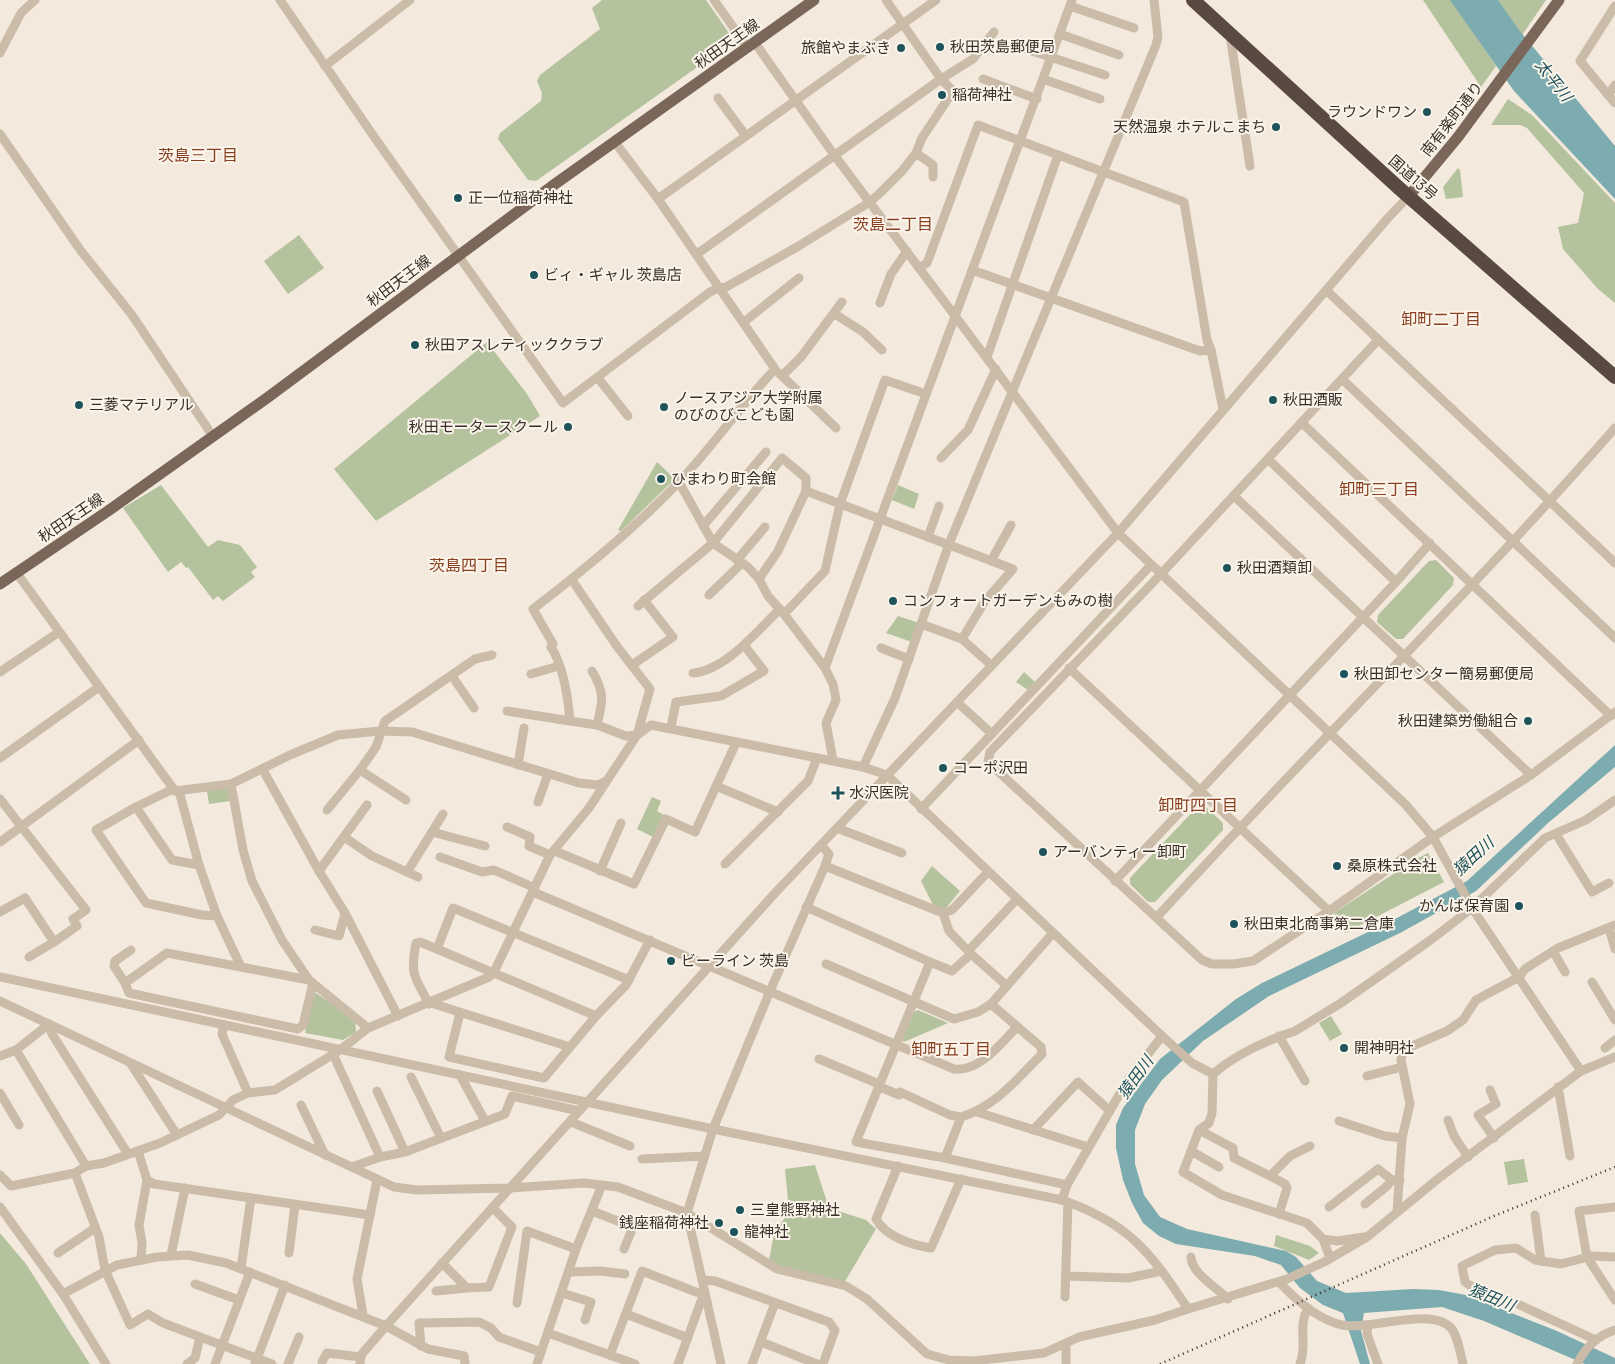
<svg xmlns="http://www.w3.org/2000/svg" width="1615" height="1364" viewBox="0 0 1615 1364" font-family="Manrope,'Noto Sans JP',sans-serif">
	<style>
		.green { fill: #b4c29d }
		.water { fill: #7cabb0 }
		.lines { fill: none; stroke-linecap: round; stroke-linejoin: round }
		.minor { stroke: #cbbba9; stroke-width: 9 }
		.major { stroke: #7a675a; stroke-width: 11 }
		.highway { stroke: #594940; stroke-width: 14 }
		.rail { stroke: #382f29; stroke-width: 2.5; stroke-dasharray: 1 4; stroke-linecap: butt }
		.poi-dot { fill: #1e535b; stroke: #faf4ea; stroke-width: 2 }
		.labels { text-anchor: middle; stroke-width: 4; stroke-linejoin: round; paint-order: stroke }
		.street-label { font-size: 15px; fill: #382f29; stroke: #faf4ea }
		.poi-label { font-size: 15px; fill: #382f29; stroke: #faf4ea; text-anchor: start }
		.water-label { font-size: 16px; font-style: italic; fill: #1e535b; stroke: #faf4ea }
		.neighbourhood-label { font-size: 16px; fill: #893f21; stroke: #faf4ea }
	</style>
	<rect width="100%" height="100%" fill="#f3eadd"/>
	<g class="green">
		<polygon points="602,0 706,0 731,36 730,44 536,181 528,180 498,139 500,133 541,101 542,93 537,81 540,75 600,29 592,8"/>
		<polygon points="1423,0 1452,0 1496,66 1481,87"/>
		<polygon points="1495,0 1546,0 1520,38"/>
		<polygon points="1508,99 1532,115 1615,203 1615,303 1598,289 1563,249 1558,227 1578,223 1584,193 1527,128 1520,125 1491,125"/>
		<polygon points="1458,168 1460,170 1463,197 1446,199 1443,187"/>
		<polygon points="299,235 324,268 288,294 264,261"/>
		<polygon points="487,342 527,394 540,416 376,521 334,469"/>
		<polygon points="657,462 675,479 621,531 618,530"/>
		<polygon points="161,485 208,547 218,540 240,545 257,567 251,572 255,577 223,601 218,596 213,600 188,567 186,568 181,562 168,572 123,508"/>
		<polygon points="898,485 919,494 914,509 892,500"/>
		<polygon points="1436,560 1454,578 1453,585 1403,639 1396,639 1377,622 1378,615 1429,561"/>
		<polygon points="898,616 919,623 912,642 886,633"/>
		<polygon points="1024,672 1035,682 1028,690 1016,682"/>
		<polygon points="228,787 231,801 209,804 207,791"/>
		<polygon points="652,797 661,801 657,811 664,815 653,837 637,829"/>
		<polygon points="1198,806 1205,806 1223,823 1223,830 1155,902 1148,902 1130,884 1130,878"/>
		<polygon points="1428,853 1444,882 1345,933 1334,913 1416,859"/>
		<polygon points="932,866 960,891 946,908 940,910 933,905 921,881"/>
		<polygon points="316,993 355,1020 356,1032 343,1040 305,1033 312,995"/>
		<polygon points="918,1010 948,1023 904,1042 902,1040 914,1012"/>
		<polygon points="1331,1016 1342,1034 1330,1041 1319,1023"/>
		<polygon points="1524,1159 1528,1182 1508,1185 1504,1162"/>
		<polygon points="815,1165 829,1208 866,1220 876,1229 844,1283 778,1267 769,1260 774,1234 789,1211 785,1169"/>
		<polygon points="0,1233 26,1264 90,1364 0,1364"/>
		<polygon points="1276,1235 1310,1246 1319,1253 1309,1260 1274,1246"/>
	</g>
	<g class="water">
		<polygon points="1450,0 1498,0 1519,30 1615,146 1615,199 1514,91"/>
		<polygon points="1615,745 1615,767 1548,823 1476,891 1400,933 1269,996 1203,1041 1162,1080 1145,1104 1135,1130 1135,1164 1144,1195 1160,1217 1187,1229 1286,1251 1296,1257 1317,1281 1346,1293 1413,1289 1439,1290 1466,1295 1557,1331 1615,1358 1615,1364 1585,1364 1484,1321 1442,1307 1364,1313 1361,1331 1370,1364 1360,1364 1343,1313 1323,1305 1300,1288 1281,1265 1255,1256 1176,1244 1159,1236 1143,1223 1132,1203 1123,1180 1116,1148 1116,1125 1123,1108 1160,1059 1236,999 1262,983 1393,920 1467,881"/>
	</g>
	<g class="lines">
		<g class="minor">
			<polyline points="280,0 377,141 563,403 710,292 718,288 726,287 797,247 870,202 880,193 902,171 916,153 922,138 953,91 941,79 886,0"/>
			<polyline points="714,0 748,48"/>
			<polyline points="1070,6 1134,28"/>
			<polyline points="1615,6 1580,61 1615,103"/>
			<polyline points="1060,34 1119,55"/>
			<polyline points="1230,35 1250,166"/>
			<polyline points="755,43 835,156 1118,533 1406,805 1433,837 1472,908 1581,1071"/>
			<polyline points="1011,44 1105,75"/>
			<polyline points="0,53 21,13 35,0"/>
			<polyline points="325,66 410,0"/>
			<polyline points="983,79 1037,99"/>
			<polyline points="1043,79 1100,99"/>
			<polyline points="1608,95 1615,85"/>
			<polyline points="718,98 746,136"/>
			<polyline points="0,134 81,251 132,315 212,435"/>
			<polyline points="916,153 933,165 933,177"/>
			<polyline points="658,199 936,0"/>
			<polyline points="697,254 941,79 973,59 994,32"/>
			<polyline points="919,268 927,263 978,125 1184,202 1207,340 1211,350 1223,409"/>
			<polyline points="972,270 1200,351 1211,350"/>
			<polyline points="1326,290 1615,563"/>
			<polyline points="880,303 891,274 907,251"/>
			<polyline points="835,314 863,332 882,350"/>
			<polyline points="744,322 799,278"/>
			<polyline points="1378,340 1161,574 990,752 988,762 1202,960 1212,964 1233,964 1253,961 1329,911 1433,837 1531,775 1615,712"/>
			<polyline points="987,357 1058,155"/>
			<polyline points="779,373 836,428"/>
			<polyline points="782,376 801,357 842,302"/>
			<polyline points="598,378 628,416"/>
			<polyline points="1342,379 1615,638"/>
			<polyline points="1302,423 1611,716"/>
			<polyline points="941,458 968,430 996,369"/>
			<polyline points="1268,459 1396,582"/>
			<polyline points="679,482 713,543 748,567 759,579 768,596 784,614 825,668 833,684 836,700 826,723 833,760"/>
			<polyline points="1234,496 1531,775"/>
			<polyline points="703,526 766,452"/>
			<polyline points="928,537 939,506"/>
			<polyline points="737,560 765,527"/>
			<polyline points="991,561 1011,525"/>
			<polyline points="16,572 175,791 231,784 290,755 338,735 380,731 412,732 579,783 598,785 606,781"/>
			<polyline points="759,579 778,551 806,491 1013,569 985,601 962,639 991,665"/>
			<path d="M572,580L616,645L650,689L637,735L626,736L597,725L570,721C568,697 564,667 551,647L553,644L533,609C584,570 634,529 679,482C713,446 741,405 775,369L658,199L614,141"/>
			<polyline points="709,595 742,563"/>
			<polyline points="638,606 713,543 782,458 806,478 806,491"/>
			<polyline points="784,614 825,571 840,504 885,380 926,394"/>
			<polyline points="921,624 962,639"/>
			<polyline points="881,648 909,659"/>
			<polyline points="632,665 673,637 644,600"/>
			<polyline points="825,668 1072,0"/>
			<polyline points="1069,668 1329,911"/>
			<path d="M592,671C605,693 603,701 597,725"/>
			<polyline points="0,672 59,632"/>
			<path d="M693,673C726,670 757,631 780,609"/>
			<polyline points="531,674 559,666"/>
			<polyline points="452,676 474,708"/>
			<polyline points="957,702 991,733"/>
			<polyline points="507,711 570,721"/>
			<polyline points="671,727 676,702 721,696 764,671 744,645"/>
			<polyline points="0,758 99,687"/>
			<polyline points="518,765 524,728"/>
			<polyline points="863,767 895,698 949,544 1156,45 1158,37 1154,0"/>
			<polyline points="263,770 319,871 345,913 398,1016"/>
			<polyline points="360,770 406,800"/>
			<polyline points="231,784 243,850 252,881 282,940 309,980 368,1028"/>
			<polyline points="716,786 778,812"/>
			<polyline points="179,791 199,865"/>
			<polyline points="0,799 86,910 73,919 77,926 54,942 25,898 0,912"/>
			<polyline points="538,802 548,774"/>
			<polyline points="136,807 173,789"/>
			<polyline points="921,809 1151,565"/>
			<polyline points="327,810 360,770 376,747 385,721 475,659 492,655"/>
			<polyline points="507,827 530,837 529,846 550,855"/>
			<polyline points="837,828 902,853"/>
			<polyline points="432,832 443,814"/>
			<polyline points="1556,834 1592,892 1609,883"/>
			<polyline points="344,837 372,856 418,877"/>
			<polyline points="0,842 139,740"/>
			<polyline points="555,851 634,884 666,819 695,832 736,743"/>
			<polyline points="440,857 482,872 494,870 535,888"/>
			<polyline points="725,864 808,781 817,758"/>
			<polyline points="825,866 943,913 952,910 988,872"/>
			<polyline points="319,871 367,805"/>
			<polyline points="600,871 621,823"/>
			<polyline points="407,872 432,832 485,846"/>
			<polyline points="1115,881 1396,582 1430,543"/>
			<path d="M533,892L954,1069C980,1072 1001,1043 1017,1027"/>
			<polyline points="806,907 930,962 856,1142 945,1158"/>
			<polyline points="943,913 949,931 971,954 1006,985"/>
			<polyline points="217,916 202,915 146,903 96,830 136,807 172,860 199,865 217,916 241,967"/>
			<path d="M1157,917C1307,752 1468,596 1615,428"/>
			<polyline points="1609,928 1615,949"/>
			<polyline points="315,930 339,936 345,913"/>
			<polyline points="131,950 115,961 114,966 125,983 167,953 309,980"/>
			<polyline points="969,950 1017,899"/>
			<polyline points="1553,951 1565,972"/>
			<polyline points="29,957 54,942"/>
			<polyline points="930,962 952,971 971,954"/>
			<polyline points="826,964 954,1019 978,1012 991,1004 1053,933"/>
			<path d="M0,977L713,1129L1062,1200C1129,1223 1151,1253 1188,1309L1287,1279L1324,1262L1367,1237L1439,1178L1581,1071L1615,1057"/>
			<polyline points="1592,982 1615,1020"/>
			<polyline points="125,983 129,993 298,1029 303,1025 313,983"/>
			<polyline points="0,1001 394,1187 417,1190 510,1188 584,1183 618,1187 687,1213 777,1269 846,1286 867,1299 927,1354 949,1360 973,1361 1044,1353 1079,1337 1155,1320 1188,1309"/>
			<polyline points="431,1003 570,1047"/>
			<path d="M429,1004C414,975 410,976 416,943L420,942L437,949"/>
			<path d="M991,1004L1041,1047L1042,1054C1018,1078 995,1107 961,1117L945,1158L1067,1185"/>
			<polyline points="460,1013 449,1057 544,1078 596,1016 626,985 650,940"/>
			<polyline points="596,1016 437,949 453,908 629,980"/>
			<polyline points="224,1025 222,1034 248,1093"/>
			<polyline points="1279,1036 1305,1081"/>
			<polyline points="1605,1048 1615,1040"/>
			<polyline points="16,1050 86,1166"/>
			<polyline points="333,1054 380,1157"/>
			<polyline points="0,1056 16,1050 49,1024 52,1034 128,1154"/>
			<polyline points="819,1059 879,1084"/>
			<polyline points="131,1064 177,1135"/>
			<polyline points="460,1075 485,1121"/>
			<polyline points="1367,1076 1402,1067"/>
			<polyline points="411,1077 441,1138"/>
			<polyline points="878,1086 899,1095 900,1092 950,1115 961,1117"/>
			<polyline points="1558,1087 1570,1156"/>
			<polyline points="1490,1090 1496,1104 1478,1115 1494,1138"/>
			<polyline points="377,1091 405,1152"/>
			<polyline points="0,1093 19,1125"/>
			<polyline points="301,1105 325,1155"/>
			<polyline points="977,1112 1088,1147"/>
			<polyline points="1448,1120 1454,1136 1468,1157"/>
			<polyline points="1339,1121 1385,1136 1402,1138"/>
			<polyline points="571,1122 630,1146"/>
			<polyline points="1033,1130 1078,1082 1110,1111"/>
			<polyline points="1199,1130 1233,1148 1234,1158 1270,1176 1290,1156 1310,1146"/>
			<polyline points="138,1151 147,1180 154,1184 370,1215"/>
			<polyline points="1191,1151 1219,1167"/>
			<polyline points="642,1159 705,1156"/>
			<path d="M898,1166L876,1219C886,1237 912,1245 931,1248L961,1179"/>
			<polyline points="352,1167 380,1157 405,1152 505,1114 512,1096 579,1111"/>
			<polyline points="75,1173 99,1237 105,1270 130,1325 148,1314 163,1323 272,1364"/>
			<polyline points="0,1175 11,1186 75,1173 86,1166 104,1163 160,1143 219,1115 233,1100 248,1093 275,1090 340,1050 368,1028 489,977 494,972 550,855 589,808 637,735 651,725 863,767 887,775 1162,1036 1192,1063 1213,1074"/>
			<polyline points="1270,1176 1285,1184 1287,1188 1279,1214"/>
			<polyline points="1062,1200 1067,1185 1127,1081 1162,1036"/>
			<polyline points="1365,1204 1386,1187 1392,1180"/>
			<polyline points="0,1207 63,1294 106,1364"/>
			<polyline points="1329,1207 1378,1169 1392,1180 1400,1180"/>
			<polyline points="1615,1207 1579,1211 1587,1257 1615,1300"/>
			<polyline points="592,1211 633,1227 624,1249"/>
			<polyline points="1397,1212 1402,1138 1410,1104 1401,1060 1403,1050 1447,1031 1463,1020 1476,1000 1519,977 1525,969 1558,948 1615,925"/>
			<polyline points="1535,1215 1541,1261"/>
			<path d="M1364,1237L1337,1241L1323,1239L1307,1223L1222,1195L1183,1172L1199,1130L1209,1123L1212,1113L1213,1074C1235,1055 1268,1040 1295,1031L1341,1003L1432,939L1472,908L1545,838L1586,820L1615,800"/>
			<polyline points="1323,1239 1330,1258"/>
			<polyline points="58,1253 95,1228"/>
			<polyline points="289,1253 295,1205"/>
			<polyline points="171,1255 185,1188"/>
			<path d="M1191,1257C1192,1274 1215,1286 1228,1299"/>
			<polyline points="141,1259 142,1243 139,1225 147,1180"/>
			<polyline points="442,1263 467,1288 489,1287 512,1227 493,1208"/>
			<polyline points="241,1268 251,1198"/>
			<polyline points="570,1272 600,1271 625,1274"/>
			<polyline points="1066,1276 1128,1278 1162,1271"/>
			<polyline points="703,1280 715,1281 829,1322 835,1330 823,1364"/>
			<path d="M1279,1282C1295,1299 1319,1320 1342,1325C1369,1331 1431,1306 1451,1328C1458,1336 1460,1353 1463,1364"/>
			<polyline points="195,1284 239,1300"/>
			<polyline points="436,1291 467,1288"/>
			<polyline points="562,1293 591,1302 585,1320"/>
			<polyline points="63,1294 117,1265 157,1257 188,1255 226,1263 386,1326 776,892 1118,533 1387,219 1409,196"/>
			<polyline points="1065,1297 1068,1202"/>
			<polyline points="517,1303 527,1231 576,1249"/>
			<polyline points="626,1314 688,1338"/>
			<polyline points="363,1315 357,1279 377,1180"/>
			<polyline points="1368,1325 1367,1334 1378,1364"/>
			<polyline points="548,1333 635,1364"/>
			<polyline points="1596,1340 1511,1301 1469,1285 1465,1282 1462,1266 1495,1250 1516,1248 1535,1260 1561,1264 1592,1256 1615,1257"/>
			<polyline points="761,1342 817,1364"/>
			<polyline points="1066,1344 1066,1364"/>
			<polyline points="421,1346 419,1323 479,1322 491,1328 499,1337 541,1352"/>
			<polyline points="610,1355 642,1271 696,1292 704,1293 678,1364"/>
			<polyline points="322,1362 327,1353 361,1357"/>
			<polyline points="187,1364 195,1358 200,1337"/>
			<polyline points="215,1364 250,1272"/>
			<polyline points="255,1364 285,1285"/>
			<polyline points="288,1364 299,1337"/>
			<polyline points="360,1364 361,1355 386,1326 428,1349 464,1356 465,1364"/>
			<polyline points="537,1364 576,1249 602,1185"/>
			<polyline points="721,1364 687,1213 713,1129 770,991 825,866 829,854 821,845"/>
			<polyline points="752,1364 775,1303"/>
			<path d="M1300,1364C1308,1342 1297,1328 1308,1308"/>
			<path d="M1577,1364C1585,1348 1598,1335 1615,1330"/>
		</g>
		<g class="major">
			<polyline points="1409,196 1458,137 1559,0"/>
			<polyline points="0,584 108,511 267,398 555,184 814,0"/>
		</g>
		<polyline class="highway" points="1193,0 1400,189 1615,377"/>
		<polyline class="rail" points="1160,1364 1494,1216 1615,1167"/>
	</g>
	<g class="poi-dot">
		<circle cx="940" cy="47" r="5"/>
		<circle cx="901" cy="48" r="5"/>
		<circle cx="942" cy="95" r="5"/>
		<circle cx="1427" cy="112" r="5"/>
		<circle cx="1276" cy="127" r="5"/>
		<circle cx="458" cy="198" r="5"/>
		<circle cx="534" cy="275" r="5"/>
		<circle cx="415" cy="345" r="5"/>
		<circle cx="1273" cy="400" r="5"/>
		<circle cx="79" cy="405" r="5"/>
		<circle cx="664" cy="407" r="5"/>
		<circle cx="568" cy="427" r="5"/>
		<circle cx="661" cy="479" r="5"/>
		<circle cx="1227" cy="568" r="5"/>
		<circle cx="893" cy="601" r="5"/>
		<circle cx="1344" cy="674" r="5"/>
		<circle cx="1528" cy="721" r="5"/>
		<circle cx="943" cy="768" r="5"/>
		<path d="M835.5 785.5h5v5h5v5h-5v5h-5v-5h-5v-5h5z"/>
		<circle cx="1043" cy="852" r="5"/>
		<circle cx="1337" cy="866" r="5"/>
		<circle cx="1519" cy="906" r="5"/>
		<circle cx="1234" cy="924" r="5"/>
		<circle cx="671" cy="961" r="5"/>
		<circle cx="1344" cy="1048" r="5"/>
		<circle cx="740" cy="1210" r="5"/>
		<circle cx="719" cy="1223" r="5"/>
		<circle cx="734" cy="1232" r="5"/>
	</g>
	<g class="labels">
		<g class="street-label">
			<text transform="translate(727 44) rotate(-35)" y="5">秋田天王線</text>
			<text transform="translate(1452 119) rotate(-52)" y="5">南有楽町通り</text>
			<text transform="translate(1413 178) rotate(41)" y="5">国道13号</text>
			<text transform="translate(399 281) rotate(-37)" y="5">秋田天王線</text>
			<text transform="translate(71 518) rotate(-34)" y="5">秋田天王線</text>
		</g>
		<g class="poi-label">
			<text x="950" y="52">秋田茨島郵便局</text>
			<text x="891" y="53" text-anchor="end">旅館やまぶき</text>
			<text x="952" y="100">稲荷神社</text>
			<text x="1417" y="117" text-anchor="end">ラウンドワン</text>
			<text x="1266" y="132" text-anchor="end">天然温泉 ホテルこまち</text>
			<text x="468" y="203">正一位稲荷神社</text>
			<text x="544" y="280">ビィ・ギャル 茨島店</text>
			<text x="425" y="350">秋田アスレティッククラブ</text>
			<text x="674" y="403">ノースアジア大学附属<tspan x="674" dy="17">のびのびこども園</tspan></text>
			<text x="1283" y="405">秋田酒販</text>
			<text x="89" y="410">三菱マテリアル</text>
			<text x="558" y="432" text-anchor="end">秋田モータースクール</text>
			<text x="671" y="484">ひまわり町会館</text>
			<text x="1237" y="573">秋田酒類卸</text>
			<text x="903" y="606">コンフォートガーデンもみの樹</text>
			<text x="1354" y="679">秋田卸センター簡易郵便局</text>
			<text x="1518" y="726" text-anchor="end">秋田建築労働組合</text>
			<text x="953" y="773">コーポ沢田</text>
			<text x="849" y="798">水沢医院</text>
			<text x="1053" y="857">アーバンティー卸町</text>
			<text x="1347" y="871">桑原株式会社</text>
			<text x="1509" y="911" text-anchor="end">かんば保育園</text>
			<text x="1244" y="929">秋田東北商事第二倉庫</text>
			<text x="681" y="966">ビーライン 茨島</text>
			<text x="1354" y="1053">開神明社</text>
			<text x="750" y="1215">三皇熊野神社</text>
			<text x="709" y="1228" text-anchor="end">銭座稲荷神社</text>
			<text x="744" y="1237">龍神社</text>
		</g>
		<g class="water-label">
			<text transform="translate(1554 80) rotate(52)" y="6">太平川</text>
			<text transform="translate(1473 856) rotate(-42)" y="6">猿田川</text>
			<text transform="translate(1135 1077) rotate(-54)" y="6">猿田川</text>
			<text transform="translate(1492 1297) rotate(22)" y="6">猿田川</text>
		</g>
		<g class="neighbourhood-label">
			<text x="198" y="161">茨島三丁目</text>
			<text x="893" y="230">茨島二丁目</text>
			<text x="1441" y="325">卸町二丁目</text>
			<text x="1379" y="495">卸町三丁目</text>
			<text x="469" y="571">茨島四丁目</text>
			<text x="1198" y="811">卸町四丁目</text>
			<text x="951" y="1055">卸町五丁目</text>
		</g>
	</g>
</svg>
